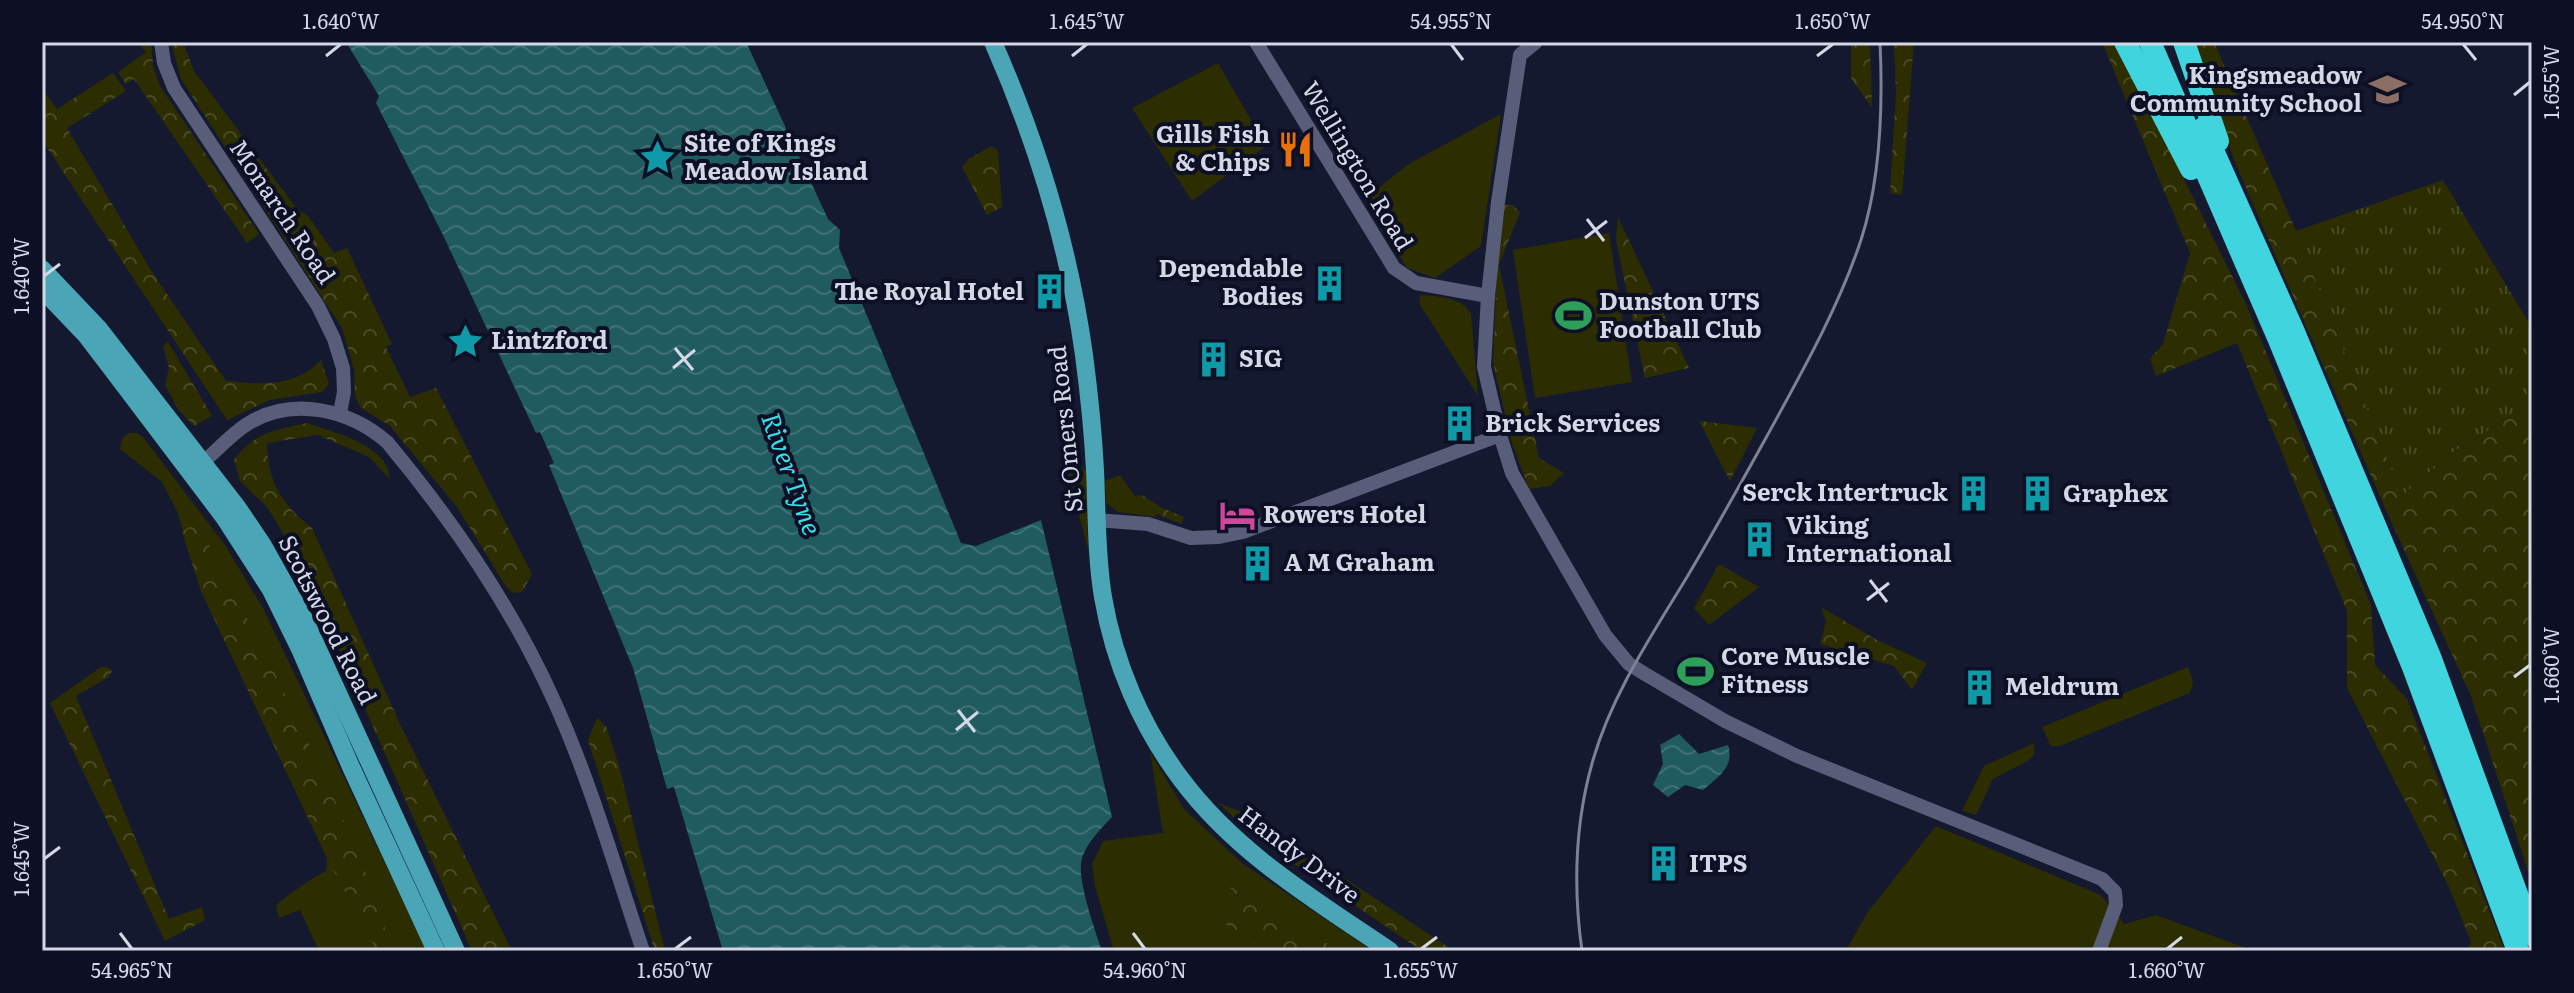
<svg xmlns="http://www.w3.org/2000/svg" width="2574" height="993" viewBox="0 0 2574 993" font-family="Literata,serif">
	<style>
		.green { fill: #2c2d00 }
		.forest { fill: url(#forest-crowns) }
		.park { fill: url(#park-tufts) }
		.water { fill: url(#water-waves) }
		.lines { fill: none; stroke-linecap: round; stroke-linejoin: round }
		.minor { stroke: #585e79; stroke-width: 14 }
		.major { stroke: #4aa5b6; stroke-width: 18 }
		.highway { stroke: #40d4df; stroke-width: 22 }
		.rail { stroke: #7d8193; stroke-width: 3 }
		.ticks { fill: none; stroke: #d3d7e6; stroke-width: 3 }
		.labels { text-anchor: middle; stroke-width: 8; stroke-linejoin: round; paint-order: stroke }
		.poi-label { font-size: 24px; font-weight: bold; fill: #d3d7e6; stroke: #0d1025; text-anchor: start }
		.street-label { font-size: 24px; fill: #d3d7e6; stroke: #0d1025 }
		.water-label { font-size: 26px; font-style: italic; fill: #35e0e9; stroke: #0d1025 }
		.neatline { fill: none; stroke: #d3d7e6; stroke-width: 3 }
		.ticks-label { font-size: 20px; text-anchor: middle; fill: #d3d7e6 }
	</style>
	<defs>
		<pattern id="forest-crowns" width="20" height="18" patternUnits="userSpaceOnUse" patternTransform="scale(2)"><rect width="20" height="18" fill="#2c2d00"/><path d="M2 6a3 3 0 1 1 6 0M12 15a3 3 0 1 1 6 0" fill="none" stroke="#4a4b25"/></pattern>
		<pattern id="park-tufts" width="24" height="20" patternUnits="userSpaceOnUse" patternTransform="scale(2)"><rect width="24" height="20" fill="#2c2d00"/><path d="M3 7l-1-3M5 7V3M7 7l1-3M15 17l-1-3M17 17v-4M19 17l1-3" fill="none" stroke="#4a4b25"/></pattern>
		<pattern id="water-waves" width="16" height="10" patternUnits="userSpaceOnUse" patternTransform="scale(2)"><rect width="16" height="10" fill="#1f5b5f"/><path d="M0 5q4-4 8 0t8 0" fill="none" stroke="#3f7276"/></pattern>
	</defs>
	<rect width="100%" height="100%" fill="#15192f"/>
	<g class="green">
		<polygon points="1218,63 1266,146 1192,201 1132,108"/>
		<polygon points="1501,114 1481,246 1435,278 1407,268 1364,200 1407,165"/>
		<polygon points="1609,233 1632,382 1535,398 1513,250"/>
		<path d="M1420,295C1438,296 1462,297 1471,314L1478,396L1419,303Z"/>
		<path d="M128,433H138L143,437L225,545L263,608L427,951H319L300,910L279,918L276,906C281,899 318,874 326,871L327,858L201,591L177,511L162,482L120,449L122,439Z"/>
		<polygon points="1075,465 1086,470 1091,518 1087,522 1089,552 1066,467"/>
		<polygon points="1120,475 1135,496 1157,514 1155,517 1118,512 1106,503 1105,481"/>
		<polygon points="2188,667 2193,682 2190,693 2060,746 2051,746 2042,727"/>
		<polygon points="2034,743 2034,755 2029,760 1993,779 1976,815 1962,811 1984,766"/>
		<polygon points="1150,752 1184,809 1243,864 1373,951 1114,951 1095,886 1092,864 1103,841 1163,833"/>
		<polygon points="1936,826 2101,895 2124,924 2156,915 2254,951 1848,951 1848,947 1867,913"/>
	</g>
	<g class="forest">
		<polygon points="138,42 151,42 153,66 160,86 259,234 247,243 134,79 126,84 118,72 146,52"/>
		<polygon points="171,42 183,42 194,71 297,209 308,216 334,253 347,248 392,344 386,347 410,397 436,388 532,574 522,592 513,593 507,588 457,507 390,426 361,408 355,396 354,369 342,328 181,79"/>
		<polygon points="1851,42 1870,42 1872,108 1851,78"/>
		<polygon points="1894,42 1914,42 1902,195 1890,193 1896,92"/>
		<polygon points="2102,42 2116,42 2246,304 2371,605 2375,665 2407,699 2505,951 2467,951 2471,942 2449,887 2347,688 2347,611 2237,343 2156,376 2150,359 2163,344 2190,253"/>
		<polygon points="2192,42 2214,42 2296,231 2402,496 2453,452 2532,403 2532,883 2471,696 2385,508 2236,165"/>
		<path d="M113,73L126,91L67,128L152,272L226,381C260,385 296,387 321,360L329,384L322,392L270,400L227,420L42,140V89L57,109Z"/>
		<polygon points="991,146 998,150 1002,207 987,215 962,167 969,159"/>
		<polygon points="1501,205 1512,205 1520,212 1499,265 1539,458 1564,473 1550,486 1529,489 1512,443 1493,363 1496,291 1494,265"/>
		<polygon points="1618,217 1689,368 1645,378 1616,240"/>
		<polygon points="168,342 212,416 194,426 178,409 165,385 169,368 163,346"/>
		<polygon points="1699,421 1757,428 1730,481"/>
		<path d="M307,423C333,432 389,445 390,479L369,457L318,435L267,443C268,482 281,504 312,528L400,724L512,951H472L301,563L267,507L240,481L234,460C255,432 275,430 307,423Z"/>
		<polygon points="1142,495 1162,508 1184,517 1181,524 1157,514 1135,496"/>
		<path d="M192,525L203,534C243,608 280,683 316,759C344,821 374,881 390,947L377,951L327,858L201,591L182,532Z"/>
		<polygon points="1719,564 1759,587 1709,625 1694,608"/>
		<polygon points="1821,607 1875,639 1927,663 1912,690 1894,666 1820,644 1826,621"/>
		<polygon points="101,667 107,667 112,671 109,677 76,696 169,919 202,907 205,920 165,941 50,703"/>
		<polygon points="597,718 606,726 619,766 665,951 655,951 588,740"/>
		<polygon points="1218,803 1250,815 1454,951 1422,951 1264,844"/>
		<polygon points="1231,887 1340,951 1267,951 1225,924"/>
	</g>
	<polygon class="park" points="2443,180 2532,328 2532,403 2453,452 2402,496 2296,231"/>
	<g class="water">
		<path d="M346,42H746L828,219L840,230L839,248L961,543L976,546L1041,520L1112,817C1100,830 1083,846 1081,864C1079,885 1095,930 1102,951H723L674,787L667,789L633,668L549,465L554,463L540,432L536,433L443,235L376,103L379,96Z"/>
		<path d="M1679,734L1699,754L1728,745C1735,767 1718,777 1703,790L1685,785L1668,797L1653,785L1663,764L1660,745Z"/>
	</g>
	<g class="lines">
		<g class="minor">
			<polyline points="161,42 164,63 174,88 318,306 334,339 343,368 344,392 340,413"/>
			<polyline points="1256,42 1394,268 1416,283 1488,296"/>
			<polyline points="1536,42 1520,55 1498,202 1488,296 1484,367 1500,435 1512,473 1605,635 1629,664 1645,674 1725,721 1797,756 2102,879 2115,892 2116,905 2099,951"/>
			<path d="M193,465L202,463C218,450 232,433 249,423C294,396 350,410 387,442C453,521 513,609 555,703C591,783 615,868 643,951"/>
			<polyline points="1096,520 1148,524 1191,538 1219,537 1243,532 1500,435"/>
		</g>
		<g class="major">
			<path d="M993,42C1037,142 1069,247 1084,355C1089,393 1093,431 1095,470C1097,512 1096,555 1103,597C1114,662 1141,726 1181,779C1236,853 1315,900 1390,951"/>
			<polyline points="42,269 99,329 237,507 262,544 304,619 456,951"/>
			<polyline points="42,289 86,335 112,369 224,517 271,590 300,649 351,767 436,951"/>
		</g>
		<g class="highway">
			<polyline points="2125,42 2191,169"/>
			<polyline points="2150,42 2279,340 2413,667 2518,951"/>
			<polyline points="2184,42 2218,141"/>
			<polyline points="2203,128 2294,332 2431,659 2532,935"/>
		</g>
		<path class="rail" d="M1582,951C1573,887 1575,822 1593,760C1612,694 1652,635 1687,577C1715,530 1741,483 1767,436C1802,372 1838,309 1861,240C1881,178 1883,106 1880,42"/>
	</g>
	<path class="ticks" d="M1451,44L1463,60M2463,44L2476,60M326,56L341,44M1072,56L1087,44M1817,56L1833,44M2514,95L2530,82M1587,219L1604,241M1585,238L1607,221M44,276L60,264M675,348L693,370M673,368L695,350M1870,580L1887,602M1867,600L1889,583M2514,677L2530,665M958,710L975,732M956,730L978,712M44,859L60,847M120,933L132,949M1133,933L1145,949M675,949L691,937M1421,949L1437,937M2167,949L2182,937"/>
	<defs>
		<symbol id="school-bare" viewBox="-9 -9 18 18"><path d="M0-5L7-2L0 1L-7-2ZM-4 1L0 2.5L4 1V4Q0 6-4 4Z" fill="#8d6e63" stroke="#0d1025" stroke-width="2.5" paint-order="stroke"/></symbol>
		<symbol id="restaurant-bare" viewBox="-9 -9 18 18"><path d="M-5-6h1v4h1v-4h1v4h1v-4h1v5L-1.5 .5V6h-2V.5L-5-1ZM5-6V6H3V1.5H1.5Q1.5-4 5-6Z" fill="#e8710a" stroke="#0d1025" stroke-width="2.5" paint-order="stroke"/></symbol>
		<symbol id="sight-bare" viewBox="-9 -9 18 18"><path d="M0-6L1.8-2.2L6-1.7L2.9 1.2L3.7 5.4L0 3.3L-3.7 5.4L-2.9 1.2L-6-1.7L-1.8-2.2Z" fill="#0f9aa8" stroke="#0d1025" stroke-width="2.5" paint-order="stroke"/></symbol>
		<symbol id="building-bare" viewBox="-9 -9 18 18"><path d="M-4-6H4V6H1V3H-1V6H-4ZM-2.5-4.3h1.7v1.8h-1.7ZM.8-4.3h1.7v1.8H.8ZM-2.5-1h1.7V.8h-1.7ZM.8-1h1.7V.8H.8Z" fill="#0f9aa8" stroke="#0d1025" stroke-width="2.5" paint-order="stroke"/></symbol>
		<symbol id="stadium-bare" viewBox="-9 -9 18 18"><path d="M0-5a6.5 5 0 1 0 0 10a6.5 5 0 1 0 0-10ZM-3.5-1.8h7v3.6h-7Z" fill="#2e9e5b" stroke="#0d1025" stroke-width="2.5" paint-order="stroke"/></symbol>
		<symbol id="hotel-bare" viewBox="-9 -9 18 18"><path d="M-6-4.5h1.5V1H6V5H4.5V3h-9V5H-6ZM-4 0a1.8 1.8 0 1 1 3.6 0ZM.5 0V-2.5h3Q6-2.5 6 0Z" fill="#d1479c" stroke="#0d1025" stroke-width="2.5" paint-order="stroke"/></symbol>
	</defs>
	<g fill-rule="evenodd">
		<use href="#school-bare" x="2362" y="64" width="51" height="51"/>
		<use href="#restaurant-bare" x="1270" y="124" width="51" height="51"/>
		<use href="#sight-bare" x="632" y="132" width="51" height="51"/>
		<use href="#building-bare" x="1304" y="258" width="51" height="51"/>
		<use href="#building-bare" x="1024" y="266" width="51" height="51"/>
		<use href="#stadium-bare" x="1548" y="290" width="51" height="51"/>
		<use href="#sight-bare" x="440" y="316" width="51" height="51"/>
		<use href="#building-bare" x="1188" y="334" width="51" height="51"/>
		<use href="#building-bare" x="1434" y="398" width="51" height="51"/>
		<use href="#building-bare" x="1948" y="468" width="51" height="51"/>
		<use href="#building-bare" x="2012" y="468" width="51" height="51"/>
		<use href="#hotel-bare" x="1212" y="490" width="51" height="51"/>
		<use href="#building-bare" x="1734" y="514" width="51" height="51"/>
		<use href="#building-bare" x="1232" y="538" width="51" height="51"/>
		<use href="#stadium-bare" x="1670" y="646" width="51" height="51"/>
		<use href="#building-bare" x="1954" y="662" width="51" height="51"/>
		<use href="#building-bare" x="1638" y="838" width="51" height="51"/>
	</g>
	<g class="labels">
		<g class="poi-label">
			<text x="2362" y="84" text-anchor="end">Kingsmeadow<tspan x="2362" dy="28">Community School</tspan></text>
			<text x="1270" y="143" text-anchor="end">Gills Fish<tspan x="1270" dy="28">&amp; Chips</tspan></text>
			<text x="684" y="152">Site of Kings<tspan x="684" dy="28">Meadow Island</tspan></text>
			<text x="1303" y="277" text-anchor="end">Dependable<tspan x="1303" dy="28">Bodies</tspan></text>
			<text x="1024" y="300" text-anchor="end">The Royal Hotel</text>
			<text x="1599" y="310">Dunston UTS<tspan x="1599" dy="28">Football Club</tspan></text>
			<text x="491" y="349">Lintzford</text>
			<text x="1239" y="367">SIG</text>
			<text x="1485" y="432">Brick Services</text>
			<text x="1948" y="501" text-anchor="end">Serck Intertruck</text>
			<text x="2063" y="502">Graphex</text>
			<text x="1263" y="523">Rowers Hotel</text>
			<text x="1786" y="534">Viking<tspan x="1786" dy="28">International</tspan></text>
			<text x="1284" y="571">A M Graham</text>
			<text x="1721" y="665">Core Muscle<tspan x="1721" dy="28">Fitness</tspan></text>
			<text x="2005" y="695">Meldrum</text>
			<text x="1689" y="872">ITPS</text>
		</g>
		<g class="street-label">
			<text transform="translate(1357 166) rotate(59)" y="8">Wellington Road</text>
			<text transform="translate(282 212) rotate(56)" y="8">Monarch Road</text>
			<text transform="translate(1066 429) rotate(-96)" y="8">St Omers Road</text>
			<text transform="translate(327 620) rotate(63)" y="8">Scotswood Road</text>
			<text transform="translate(1299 855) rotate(37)" y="8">Handy Drive</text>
		</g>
		<g class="water-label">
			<text transform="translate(791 474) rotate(70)" y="9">River Tyne</text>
		</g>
	</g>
	<rect width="2574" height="993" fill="none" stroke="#0d1025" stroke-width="88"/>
	<rect x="44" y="44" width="2486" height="905" class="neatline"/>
	<g class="ticks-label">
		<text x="341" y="29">1.640°W</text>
		<text x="1087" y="29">1.645°W</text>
		<text x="1451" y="29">54.955°N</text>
		<text x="1833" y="29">1.650°W</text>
		<text x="2463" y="29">54.950°N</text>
		<text transform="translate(2552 82) rotate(-90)" y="7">1.655°W</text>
		<text transform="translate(22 276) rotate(-90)" y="7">1.640°W</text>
		<text transform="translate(2552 665) rotate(-90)" y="7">1.660°W</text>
		<text transform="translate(22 859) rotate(-90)" y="7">1.645°W</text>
		<text x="132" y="978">54.965°N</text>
		<text x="675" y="978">1.650°W</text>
		<text x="1145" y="978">54.960°N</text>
		<text x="1421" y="978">1.655°W</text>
		<text x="2167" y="978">1.660°W</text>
	</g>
</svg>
